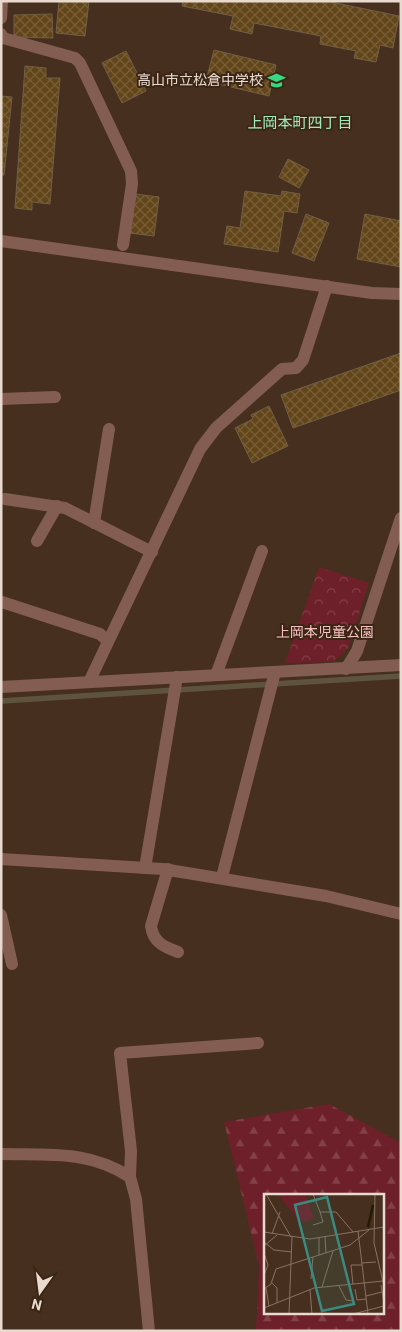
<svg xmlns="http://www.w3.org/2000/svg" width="402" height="1332" viewBox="0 0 402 1332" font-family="Roboto,'Noto Sans JP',sans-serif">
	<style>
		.forest { fill: url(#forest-firs); fill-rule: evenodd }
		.park { fill: url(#park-crowns) }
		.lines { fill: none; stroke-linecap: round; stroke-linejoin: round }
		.stream { stroke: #5e543e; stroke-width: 5.5 }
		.building { fill: url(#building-cross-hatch); stroke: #715f46 }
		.minor { stroke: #845d52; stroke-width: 12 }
		.labels { text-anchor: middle; stroke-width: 4; stroke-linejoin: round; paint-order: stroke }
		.poi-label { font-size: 14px; fill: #e9dad0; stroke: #3b2514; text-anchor: end }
		.park-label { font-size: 14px; fill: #f5c0c1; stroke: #3b2514 }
		.neighbourhood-label { font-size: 15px; fill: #a1eab8; stroke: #3b2514 }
		.inset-river { fill: none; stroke: #221b00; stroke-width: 2.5 }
		.inset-road { fill: none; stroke: #877365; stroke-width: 1 }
		.view { fill: #3b8a82; fill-opacity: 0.15; stroke: #3b8a82; stroke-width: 2.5 }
		.inset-edge { fill: none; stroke: #e9dad0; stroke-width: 2.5 }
	</style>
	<defs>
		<pattern id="forest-firs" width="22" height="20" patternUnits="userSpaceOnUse" patternTransform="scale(1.25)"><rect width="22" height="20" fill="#6e202a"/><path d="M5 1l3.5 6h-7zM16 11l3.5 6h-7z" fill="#834048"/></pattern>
		<pattern id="park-crowns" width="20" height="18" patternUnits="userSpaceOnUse" patternTransform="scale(1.25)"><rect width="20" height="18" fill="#6e202a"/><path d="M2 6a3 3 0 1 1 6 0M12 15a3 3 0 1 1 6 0" fill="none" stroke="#834048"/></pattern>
		<pattern id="building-cross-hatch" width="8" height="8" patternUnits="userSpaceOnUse" patternTransform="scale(1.25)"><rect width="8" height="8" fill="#624518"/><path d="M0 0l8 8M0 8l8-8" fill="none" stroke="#785f39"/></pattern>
	</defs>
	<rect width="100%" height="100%" fill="#462f1e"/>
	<path class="forest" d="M329,1104L401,1143V1331H256L259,1265L224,1122ZM266,1196H383V1313H266Z"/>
	<polygon class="park" points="319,567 369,583 348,648 333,662 285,663"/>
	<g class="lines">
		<polyline class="stream" points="1,701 401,676"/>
	</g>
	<g class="building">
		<polygon points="59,1 89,1 85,36 56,33"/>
		<polygon points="183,1 326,1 399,16 393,48 380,45 376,62 354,58 356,51 320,44 321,36 254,23 252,34 230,29 233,16 182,6"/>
		<polygon points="52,14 53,38 14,37 14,15"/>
		<polygon points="214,50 276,65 269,96 206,81"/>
		<polygon points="126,51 146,91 122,103 102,63"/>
		<polygon points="25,66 46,68 46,78 60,78 50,204 32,202 32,210 15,208"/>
		<polygon points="1,96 12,97 4,175 1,175"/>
		<polygon points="288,159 309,170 299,188 279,177"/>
		<polygon points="245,191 281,196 282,191 300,194 297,213 284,211 278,252 224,244 227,226 240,228"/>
		<polygon points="135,194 159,197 154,236 129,233"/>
		<polygon points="306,214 329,223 314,261 292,253"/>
		<polygon points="365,214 401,221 401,267 357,259"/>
		<polygon points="401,353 401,390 293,428 281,395"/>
		<polygon points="269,406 288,446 252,463 235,428 253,419 251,415"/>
	</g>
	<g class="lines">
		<g class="minor">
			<polyline points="1,18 2,1"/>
			<polyline points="1,34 3,38 75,58 80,63 131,171 132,184 123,245"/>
			<polyline points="1,241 372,293 401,294"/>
			<polyline points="1,399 55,397"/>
			<polyline points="5,499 65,508 152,552"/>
			<polyline points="94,523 109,429"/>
			<polyline points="37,541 57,506"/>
			<polyline points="2,602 100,634 108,641"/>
			<polyline points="346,669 357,651 401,518"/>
			<polyline points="216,675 262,551"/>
			<polyline points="89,682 200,449 216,428 282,369 296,368 303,360 327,286"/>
			<polyline points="1,687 401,665"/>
			<polyline points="1,859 163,869 326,896 401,914"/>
			<polyline points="145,868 177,677"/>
			<path d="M168,869L151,926C153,942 164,947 178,952"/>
			<polyline points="222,877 275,672"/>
			<polyline points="1,915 12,964"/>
			<path d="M1,1154C48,1155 89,1150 130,1177L136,1199L149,1331"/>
			<polyline points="130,1177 131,1151 120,1053 258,1043"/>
		</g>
	</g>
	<defs>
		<symbol id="school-bare" viewBox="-9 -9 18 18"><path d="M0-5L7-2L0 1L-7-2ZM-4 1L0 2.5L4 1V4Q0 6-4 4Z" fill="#38d880" stroke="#3b2514" stroke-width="2.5" paint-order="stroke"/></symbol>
	</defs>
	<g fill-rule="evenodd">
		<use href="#school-bare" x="264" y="68" width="25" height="25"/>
	</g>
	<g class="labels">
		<g class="poi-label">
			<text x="263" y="85">高山市立松倉中学校</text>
		</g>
		<g class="park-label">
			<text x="325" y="637">上岡本児童公園</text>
		</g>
		<g class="neighbourhood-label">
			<text x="300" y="128">上岡本町四丁目</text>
		</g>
	</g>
	<g transform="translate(264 1194)">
		<rect width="120" height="120" fill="#462f1e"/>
		<path d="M13,0H41L50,24L42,28L35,26Z" fill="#6e202a"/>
		<path class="inset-river" d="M104,33L109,11"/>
		<path class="inset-road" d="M2,0L27,43M49,0L56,18H72L89,38M111,0L110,49L120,92M49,31L59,28L56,18M94,37L104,120M0,38L46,45L120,33M8,40L16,18M61,43L62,59M0,48L10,56L28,58M0,52L13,41M0,59L4,71L0,81M55,61V44M97,69L112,68M47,85L49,63M8,89L13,94V109M89,90L87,71H98M117,91L120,109M75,92L82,106L89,107M58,93L69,57M2,94L5,112M0,95L7,90L12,75L86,51L105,36M91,95L93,106L102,105M46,96L48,120M102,102L118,98M0,114L50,94L119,87M25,120L28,43M89,120L120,112"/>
		<path class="view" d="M63,3L90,110L58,117L31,11Z"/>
		<rect width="120" height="120" class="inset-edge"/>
	</g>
	<rect width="402" height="1332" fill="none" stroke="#e9dad0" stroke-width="5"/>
	<g transform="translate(40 1292) rotate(194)" stroke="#3b2514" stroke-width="4" paint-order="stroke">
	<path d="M0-4L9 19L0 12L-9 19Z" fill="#e9dad0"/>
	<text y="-8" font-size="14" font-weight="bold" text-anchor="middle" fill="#e9dad0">N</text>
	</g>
</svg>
